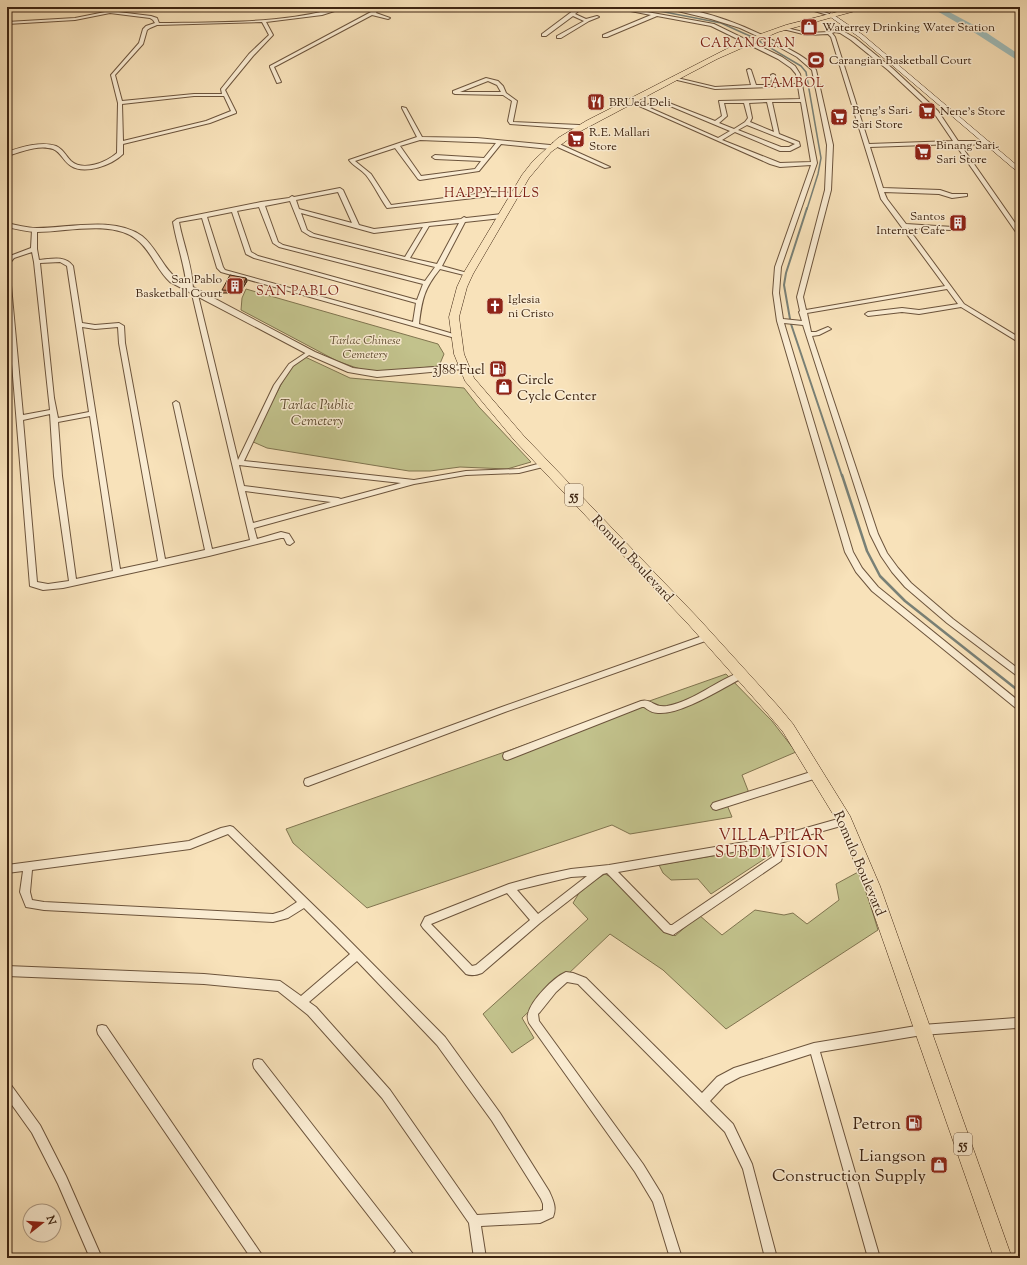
<svg xmlns="http://www.w3.org/2000/svg" width="1027" height="1265" viewBox="0 0 1027 1265" font-family="'Sorts Mill Goudy',serif">
	<style>
		.green { fill: #c2c28c; stroke: #80744f }
		.lines { fill: none; stroke-linecap: round; stroke-linejoin: round }
		.stream-far2 { stroke: #798076; stroke-width: 1.5 }
		.stream-far1 { stroke: #798076; stroke-width: 2 }
		.stream { stroke: #798076; stroke-width: 2.5 }
		.river { fill: #a0bcb9; fill-rule: evenodd }
		.minor-casing { stroke: #6c543c; stroke-width: 2 }
		.tertiary-casing { stroke: #6c543c; stroke-width: 2 }
		.secondary-casing { stroke: #3e2512; stroke-width: 1 }
		.trunk-casing { stroke: #3e2512; stroke-width: 1 }
		.minor { fill: #faecd2; fill-rule: evenodd }
		.tertiary { fill: #faecd2; fill-rule: evenodd }
		.secondary { fill: #faecd2; fill-rule: evenodd }
		.trunk { fill: #f8e2ba; fill-rule: evenodd }
		.wall { fill: #b97e5f; stroke: #3e2512 }
		.shaded-wall { fill: #96664d; stroke: #3e2512 }
		.building { fill: #d7926e; stroke: #3e2512 }
		.labels { text-anchor: middle; stroke-width: 3; stroke-linejoin: round; paint-order: stroke }
		.far-poi-label { font-size: 12px; fill: #3e2512; stroke: #faecd2; text-anchor: start }
		.far-park-label { font-size: 12px; font-style: italic; fill: #5f4c30; stroke: #faecd2 }
		.far-quarter-label { font-size: 13px; letter-spacing: 1px; fill: #7a1f14; stroke: #faecd2 }
		.far-neighbourhood-label { font-size: 13px; letter-spacing: 1px; fill: #7a1f14; stroke: #faecd2 }
		.shield { fill: #faecd2; stroke: #76614c; stroke-width: 1 }
		.shield-label { font-size: 13px; font-weight: bold; fill: #3e2512 }
		.poi-label { font-size: 14px; fill: #3e2512; stroke: #faecd2; text-anchor: end }
		.park-label { font-size: 14px; font-style: italic; fill: #5f4c30; stroke: #faecd2 }
		.street-label { font-size: 14px; fill: #3e2512; stroke: #faecd2 }
		.neighbourhood-label { font-size: 15px; letter-spacing: 1px; fill: #7a1f14; stroke: #faecd2 }
		.near-poi-label { font-size: 17px; fill: #3e2512; stroke: #faecd2; text-anchor: end }
	</style>
	<rect width="100%" height="100%" fill="#f8e2ba"/>
	<filter id="stains"><feTurbulence type="fractalNoise" baseFrequency=".005" numOctaves="4"/><feColorMatrix values="0 0 0 0 .2 0 0 0 0 .09 0 0 0 0 .02 0 0 0 .5 -.17"/></filter>
	<radialGradient id="worn" r=".72"><stop offset=".6" stop-color="#630" stop-opacity="0"/><stop offset="1" stop-color="#630" stop-opacity=".3"/></radialGradient>
	<g class="green">
		<polygon points="246,289 438,344 444,354 439,366 373,373 354,367 337,361 241,310 242,298"/>
		<polygon points="303,356 350,378 464,388 479,407 531,462 507,469 460,467 430,471 409,471 267,448 251,441 292,364"/>
		<polygon points="726,674 772,721 796,752 742,775 749,793 725,800 732,817 630,834 612,825 367,908 293,843 286,829"/>
		<polygon points="765,847 775,852 711,894 698,879 671,880 663,873 659,865"/>
		<polygon points="860,871 878,930 726,1029 663,970 610,934 522,1018 534,1038 512,1053 483,1014 588,919 573,903 582,888 605,874 611,877 675,936 699,915 722,935 755,910 784,915 793,913 807,924 839,900 836,884"/>
	</g>
	<g class="lines">
		<g class="stream-far2">
			<polyline points="639,7 721,23 752,37"/>
			<polyline points="759,41 801,66 806,72 821,158 818,174 807,209"/>
		</g>
		<g class="stream-far1">
			<polyline points="790,319 784,285 786,273 807,208"/>
			<polyline points="791,324 842,476"/>
		</g>
		<polyline class="stream" points="842,475 867,551 880,576 905,601 1020,692"/>
		<polygon class="river" points="930,7 940,7 981,29 1020,55 1020,62 975,33"/>
		<defs>
			<g id="minor">
				<path d="M340,7H347L322,15L266,22L273,35L253,56L225,90L236,112V113L210,123L123,144V154C112,165 85,175 71,166C63,161 61,152 53,149C38,144 21,152 7,156V152C22,147 41,141 56,146C63,149 66,156 71,161C83,172 107,162 117,153L118,103L111,75L139,43L143,29L146,26L155,23L153,20L150,18L110,13L75,20L7,24V22L75,18L110,11L151,16L157,18L159,23C217,22 284,24 340,7ZM262,22L269,35L249,54L221,89L222,94H194L122,101L115,75L143,44L147,30L150,28L157,25ZM194,96H224L231,111L206,121L123,141L122,104Z"/>
				<polygon points="358,7 364,7 377,11 376,13 390,18 388,19 372,15 278,65 274,67 281,82 277,83 270,67 270,66 371,12"/>
				<polygon points="578,7 583,7 575,14 586,19 597,16 599,17 589,21 561,38 557,38 557,36 584,21 573,16 546,36 542,36 542,34"/>
				<path d="M610,7H619L714,24L782,57L795,66L800,74L817,163L781,267L779,293L783,319L802,321L799,312L800,311L797,297L825,190L827,145L812,70L797,57L770,42L740,28L711,19L661,7C702,7 752,28 787,48C798,54 809,59 816,70L833,145L831,190L803,297L806,310L945,286L881,199L831,37L828,34L807,35L783,29V27L807,33L829,32L835,30L843,31L855,38L892,68L938,111L958,141H987L990,143L987,145L960,144L1020,230V236L1018,235L955,144L870,147L883,188L940,190L952,194H967V196L952,198L939,194L884,192L887,199L906,224L953,227L954,228L951,230L908,228L964,304L1020,338V343L961,307L919,314L902,312L868,316L865,314L868,312L902,308L919,310L958,304L947,289L807,313L811,332H816L828,327L831,329L819,335L812,336L878,534L887,553L898,568L911,583L953,619L1020,670V678L947,623L905,587L892,572L881,556L870,534L803,325L784,323L853,552L862,568L878,587L1020,702V710L1017,709L872,591L856,572L845,552L777,321L773,293L775,267L811,165L780,167L770,164L628,101L632,100L645,106L656,101H664L715,121L722,116L719,101L800,99L798,86L715,89L673,79V77L715,87L751,85L747,70L749,69L751,70L756,85H772L771,75L773,74L775,75L777,84H797L796,74L791,68L778,59L711,26L657,16L607,37H603V35L651,15ZM835,32L840,33L851,40L888,70L934,113L953,141L869,144L835,37L832,33ZM767,102L774,132L750,122L752,118L749,103ZM772,102H801L811,162L780,163L722,140L735,132L780,151H790L800,146L799,142L779,134ZM659,103H663L730,131L718,138L650,108ZM724,103H744L748,118L745,122L734,129L719,123L727,116ZM747,125L795,144L789,147H781L738,130Z"/>
				<polygon points="801,7 808,7 833,15 831,16"/>
				<path d="M486,78L498,81L503,86L506,93L517,101L513,121V122L579,125L582,127L579,129L510,124L508,121L512,101L503,95L455,94L453,93V91ZM488,81L497,85L501,92H460Z"/>
				<path d="M402,107L406,108L422,137L477,138L550,145L553,147L550,149L501,144L479,171L420,180L418,179L395,148L355,161L371,174L391,205L491,192L514,193L517,195L514,197L491,196L387,208C380,198 374,185 366,175C361,169 353,166 349,160L417,137L402,108ZM420,140L496,143L484,158L435,155L432,157L435,159L481,161L475,169L421,176L400,146Z"/>
				<polygon points="553,143 557,143 610,167 605,168 553,145"/>
				<path d="M340,188L343,190L359,225L374,229L461,219L464,217L466,218L502,214L505,216L502,218L465,222L442,266L471,274L468,276L440,269C424,289 422,299 419,324L457,335L458,336L455,338L221,272L217,268L202,218L179,222C183,244 193,267 193,290L197,291L238,460L274,385L289,364L310,350L312,351V353L293,366L280,385L244,461L414,480L466,471L519,469L545,462L549,464L547,466L519,473L466,475L414,484L254,528L257,539L281,532L289,534L294,542L290,545L287,544L284,538H281L209,556L63,588L43,590L30,586L7,302V259L10,256L31,248L32,230L37,229V249L39,260C51,259 65,255 73,266L82,323L95,325L119,323L124,326L125,343L165,559L205,550L173,403L176,401L179,403L212,549L250,540L191,290L187,289C185,266 177,245 173,222L177,219L261,202L289,198L292,196L294,197ZM338,192L352,223L299,209L296,200ZM290,201L302,231L310,236L435,267L425,281L283,245L278,242L265,206ZM259,207L273,243L279,247L423,284L417,300L258,256L251,252L237,211ZM232,212L246,254L254,258L416,303L413,322L225,270L223,267L207,217ZM301,213L374,233L423,227L405,257L314,234L307,230ZM459,223L437,264L410,258L429,226ZM32,252L34,262L50,410L23,415L9,264L14,258ZM60,262L67,266L89,412L58,418L54,398L40,263ZM82,327L95,329L118,327L119,343L158,561L120,569ZM50,414L54,476L69,581L48,584L37,582L23,420ZM90,416L113,571L76,579L62,476L58,422ZM239,465L401,483L341,499L338,498L244,486ZM245,491L331,502L253,523Z"/>
				<polygon points="708,634 711,635 712,637 711,639 505,712 308,786 305,785 304,782 305,779 499,708"/>
				<path d="M741,672L744,673L745,675L744,677C723,688 681,715 658,713C653,713 648,710 644,707H642L510,759L507,760L504,759L503,756L504,753L641,701C652,698 653,708 667,706C694,701 717,680 741,672Z"/>
				<polygon points="1020,756 1020,768 1017,767 1016,764 1017,757"/>
				<polygon points="817,770 820,771 821,774 820,777 716,810 713,809 711,806 713,803 716,802"/>
				<path d="M845,817L848,818L850,821L848,824L780,843L784,851L781,861L673,935L664,932L607,873L603,874L540,923L482,973C477,975 471,976 466,974L423,928L421,925L425,917L509,884L538,876L571,869L609,865L774,837ZM772,845L774,851V856L672,925H670L618,872ZM587,876L538,914L517,890L571,877ZM507,893L530,920L476,965L472,966L431,924Z"/>
				<path d="M230,826L233,827L336,927L445,1037L500,1113L549,1191C553,1200 557,1207 553,1217L540,1223L481,1226L486,1258H474L469,1223L382,1098L308,1015L278,991L204,984L7,976V966L204,974L280,981L301,996L350,954L304,908L288,918L273,922L44,910L26,907L20,892L23,871L7,873V865L189,841L221,828ZM228,834L297,902L283,911L273,914L44,902L32,900L30,892L32,870L190,849ZM357,961L437,1045L492,1121L541,1199L543,1204V1210L540,1211L477,1215L390,1090L316,1007L309,1002Z"/>
				<path d="M566,972L573,973L586,978L702,1093L717,1077L734,1068L814,1043L922,1025L1016,1018L1020,1019V1029L1016,1028L922,1035L820,1052L880,1258H868L811,1054L740,1077L725,1085L710,1101L733,1124L752,1164L777,1258H765L743,1169L725,1132L578,984L567,982L556,992L540,1012L538,1014L539,1021L643,1164L662,1195L682,1258H670L653,1202L635,1172L529,1023C528,1020 527,1017 528,1014C531,1000 554,977 566,972Z"/>
				<polygon points="102,1025 106,1026 264,1258 251,1258 98,1034 97,1030 98,1026"/>
				<polygon points="258,1059 262,1060 413,1254 415,1258 391,1258 393,1254 396,1251 254,1068 253,1064 254,1060"/>
				<polygon points="7,1084 11,1085 40,1125 66,1176 102,1258 90,1258 58,1184 32,1133 7,1098"/>
			</g>
			<path id="tertiary" d="M7,223C17,225 27,228 37,228C68,228 115,216 142,236C156,247 162,266 176,278L315,352L353,368L377,371L463,365L467,367L463,369L377,377L348,372L309,355L170,282C156,269 151,250 136,239C112,220 66,232 37,232C27,232 17,229 7,227Z"/>
			<polygon id="secondary" points="831,13 863,35 1020,168 1020,174 859,37 829,16 828,15"/>
			<polygon id="trunk" points="857,7 870,7 778,32 717,59 577,133 551,152 529,178 473,274 467,287 459,317 464,354 474,378 523,435 699,619 778,706 793,724 850,816 880,886 1012,1258 994,1258 864,886 839,824 783,732 768,714 689,625 515,441 465,381 454,354 449,317 457,287 463,274 522,175 533,161 558,138 586,121 744,40 786,25"/>
		</defs>
		<use href="#minor" class="minor-casing"/>
		<use href="#tertiary" class="tertiary-casing"/>
		<use href="#secondary" class="secondary-casing"/>
		<use href="#trunk" class="trunk-casing"/>
		<use href="#minor" class="minor"/>
		<use href="#tertiary" class="tertiary"/>
		<use href="#secondary" class="secondary"/>
		<use href="#trunk" class="trunk"/>
	</g>
	<polygon class="wall" points="247,281 240,293 223,293 222,290"/>
	<polygon class="shaded-wall" points="246,278 247,281 240,293 240,291"/>
	<polygon class="building" points="230,275 246,278 240,291 222,290"/>
	<defs>
		<symbol id="shop-square" viewBox="-11 -11 22 22"><rect x="-9" y="-9" width="18" height="18" rx="4" fill="#8f2418" stroke="#faecd2"/><path d="M-5-2.5h2.3a2.7 3.5 0 0 1 5.4 0H5L5.5 6h-11ZM-1.5-2.5h3a1.5 2.3 0 0 0-3 0Z" fill="#fff"/></symbol>
		<symbol id="stadium-square" viewBox="-11 -11 22 22"><rect x="-9" y="-9" width="18" height="18" rx="4" fill="#8f2418" stroke="#faecd2"/><path d="M0-5a6.5 5 0 1 0 0 10a6.5 5 0 1 0 0-10ZM-3.5-1.8h7v3.6h-7Z" fill="#fff"/></symbol>
		<symbol id="restaurant-square" viewBox="-11 -11 22 22"><rect x="-9" y="-9" width="18" height="18" rx="4" fill="#8f2418" stroke="#faecd2"/><path d="M-5-6h1v4h1v-4h1v4h1v-4h1v5L-1.5 .5V6h-2V.5L-5-1ZM5-6V6H3V1.5H1.5Q1.5-4 5-6Z" fill="#fff"/></symbol>
		<symbol id="supermarket-square" viewBox="-11 -11 22 22"><rect x="-9" y="-9" width="18" height="18" rx="4" fill="#8f2418" stroke="#faecd2"/><path d="M-6-5.5h2.5l.6 2H6L4.5 2H-2.5L-4.4-4H-6ZM-1.5 3.2a1.3 1.3 0 1 0 .1 0ZM3 3.2a1.3 1.3 0 1 0 .1 0Z" fill="#fff"/></symbol>
		<symbol id="building-square" viewBox="-11 -11 22 22"><rect x="-9" y="-9" width="18" height="18" rx="4" fill="#8f2418" stroke="#faecd2"/><path d="M-4-6H4V6H1V3H-1V6H-4ZM-2.5-4.3h1.7v1.8h-1.7ZM.8-4.3h1.7v1.8H.8ZM-2.5-1h1.7V.8h-1.7ZM.8-1h1.7V.8H.8Z" fill="#fff"/></symbol>
		<symbol id="church-square" viewBox="-11 -11 22 22"><rect x="-9" y="-9" width="18" height="18" rx="4" fill="#8f2418" stroke="#faecd2"/><path d="M-1.2-6h2.4v3.5h3.3v2.4h-3.3V6h-2.4V-.1h-3.3v-2.4h3.3Z" fill="#fff"/></symbol>
		<symbol id="fuel-square" viewBox="-11 -11 22 22"><rect x="-9" y="-9" width="18" height="18" rx="4" fill="#8f2418" stroke="#faecd2"/><path d="M-5.5-6h7V0h2V4h1.3V-2.5L3-4.5l.8-.8L6-3V5H2.5V1h-1V6h-7ZM-4.2-4.7v3.2H.2V-4.7Z" fill="#fff"/></symbol>
	</defs>
	<g fill-rule="evenodd">
		<use href="#shop-square" x="799" y="17" width="20" height="20"/>
		<use href="#stadium-square" x="806" y="50" width="20" height="20"/>
		<use href="#restaurant-square" x="586" y="92" width="20" height="20"/>
		<use href="#supermarket-square" x="917" y="101" width="20" height="20"/>
		<use href="#supermarket-square" x="829" y="107" width="20" height="20"/>
		<use href="#supermarket-square" x="566" y="129" width="20" height="20"/>
		<use href="#supermarket-square" x="913" y="142" width="20" height="20"/>
		<use href="#building-square" x="948" y="213" width="20" height="20"/>
		<use href="#building-square" x="225" y="276" width="20" height="20"/>
		<use href="#church-square" x="485" y="296" width="20" height="20"/>
		<use href="#fuel-square" x="488" y="359" width="20" height="20"/>
		<use href="#shop-square" x="494" y="377" width="20" height="20"/>
		<use href="#fuel-square" x="904" y="1113" width="20" height="20"/>
		<use href="#shop-square" x="929" y="1155" width="20" height="20"/>
	</g>
	<g class="labels">
		<g class="far-poi-label">
			<text x="822" y="31">Waterrey Drinking Water Station</text>
			<text x="829" y="64">Carangian Basketball Court</text>
			<text x="609" y="106">BRUed Deli</text>
			<text x="852" y="114">Beng's Sari-<tspan x="852" dy="14">Sari Store</tspan></text>
			<text x="940" y="115">Nene's Store</text>
			<text x="589" y="136">R.E. Mallari<tspan x="589" dy="14">Store</tspan></text>
			<text x="936" y="149">Binang Sari-<tspan x="936" dy="14">Sari Store</tspan></text>
			<text x="945" y="220" text-anchor="end">Santos<tspan x="945" dy="14">Internet Cafe</tspan></text>
			<text x="222" y="283" text-anchor="end">San Pablo<tspan x="222" dy="14">Basketball Court</tspan></text>
			<text x="508" y="303">Iglesia<tspan x="508" dy="14">ni Cristo</tspan></text>
		</g>
		<g class="far-park-label">
			<text x="365" y="344">Tarlac Chinese<tspan x="365" dy="14">Cemetery</tspan></text>
		</g>
		<g class="far-quarter-label">
			<text x="748" y="47">CARANGIAN</text>
			<text x="298" y="295">SAN PABLO</text>
		</g>
		<g class="far-neighbourhood-label">
			<text x="793" y="87">TAMBOL</text>
			<text x="492" y="197">HAPPY HILLS</text>
		</g>
		<g class="shield">
			<rect x="565" y="484" width="18" height="22" rx="3"/>
			<rect x="954" y="1133" width="18" height="22" rx="3"/>
		</g>
		<g class="shield-label">
			<text x="574" y="500">55</text>
			<text x="963" y="1149">55</text>
		</g>
		<g class="poi-label">
			<text x="485" y="374">3J88 Fuel</text>
			<text x="517" y="384" text-anchor="start">Circle<tspan x="517" dy="16">Cycle Center</tspan></text>
		</g>
		<g class="park-label">
			<text x="317" y="409">Tarlac Public<tspan x="317" dy="16">Cemetery</tspan></text>
		</g>
		<g class="street-label">
			<text transform="translate(633 558) rotate(47)" y="5">Romulo Boulevard</text>
			<text transform="translate(860 863) rotate(67)" y="5">Romulo Boulevard</text>
		</g>
		<g class="neighbourhood-label">
			<text x="772" y="840">VILLA PILAR<tspan x="772" dy="17">SUBDIVISION</tspan></text>
		</g>
		<g class="near-poi-label">
			<text x="901" y="1129">Petron</text>
			<text x="926" y="1161">Liangson<tspan x="926" dy="20">Construction Supply</tspan></text>
		</g>
	</g>
	<rect width="1027" height="1265" fill="none" stroke="#f8e2ba" stroke-width="24"/>
	<rect x="8" y="8" width="1011" height="1249" fill="none" stroke="#3e2512" stroke-width="2"/>
	<rect x="12" y="12" width="1003" height="1241" fill="none" stroke="#3e2512"/>
	<g transform="translate(42 1223) rotate(73)"><circle r="19" fill="#faecd2" stroke="#af9c85"/>
	<path d="M0-3L7 15L0 10L-7 15Z" fill="#8f2418"/>
	<text y="-6" font-size="11" font-weight="bold" text-anchor="middle" fill="#3e2512">N</text>
	</g>
	<rect width="100%" height="100%" filter="url(#stains)"/>
	<rect width="100%" height="100%" fill="url(#worn)"/>
</svg>
